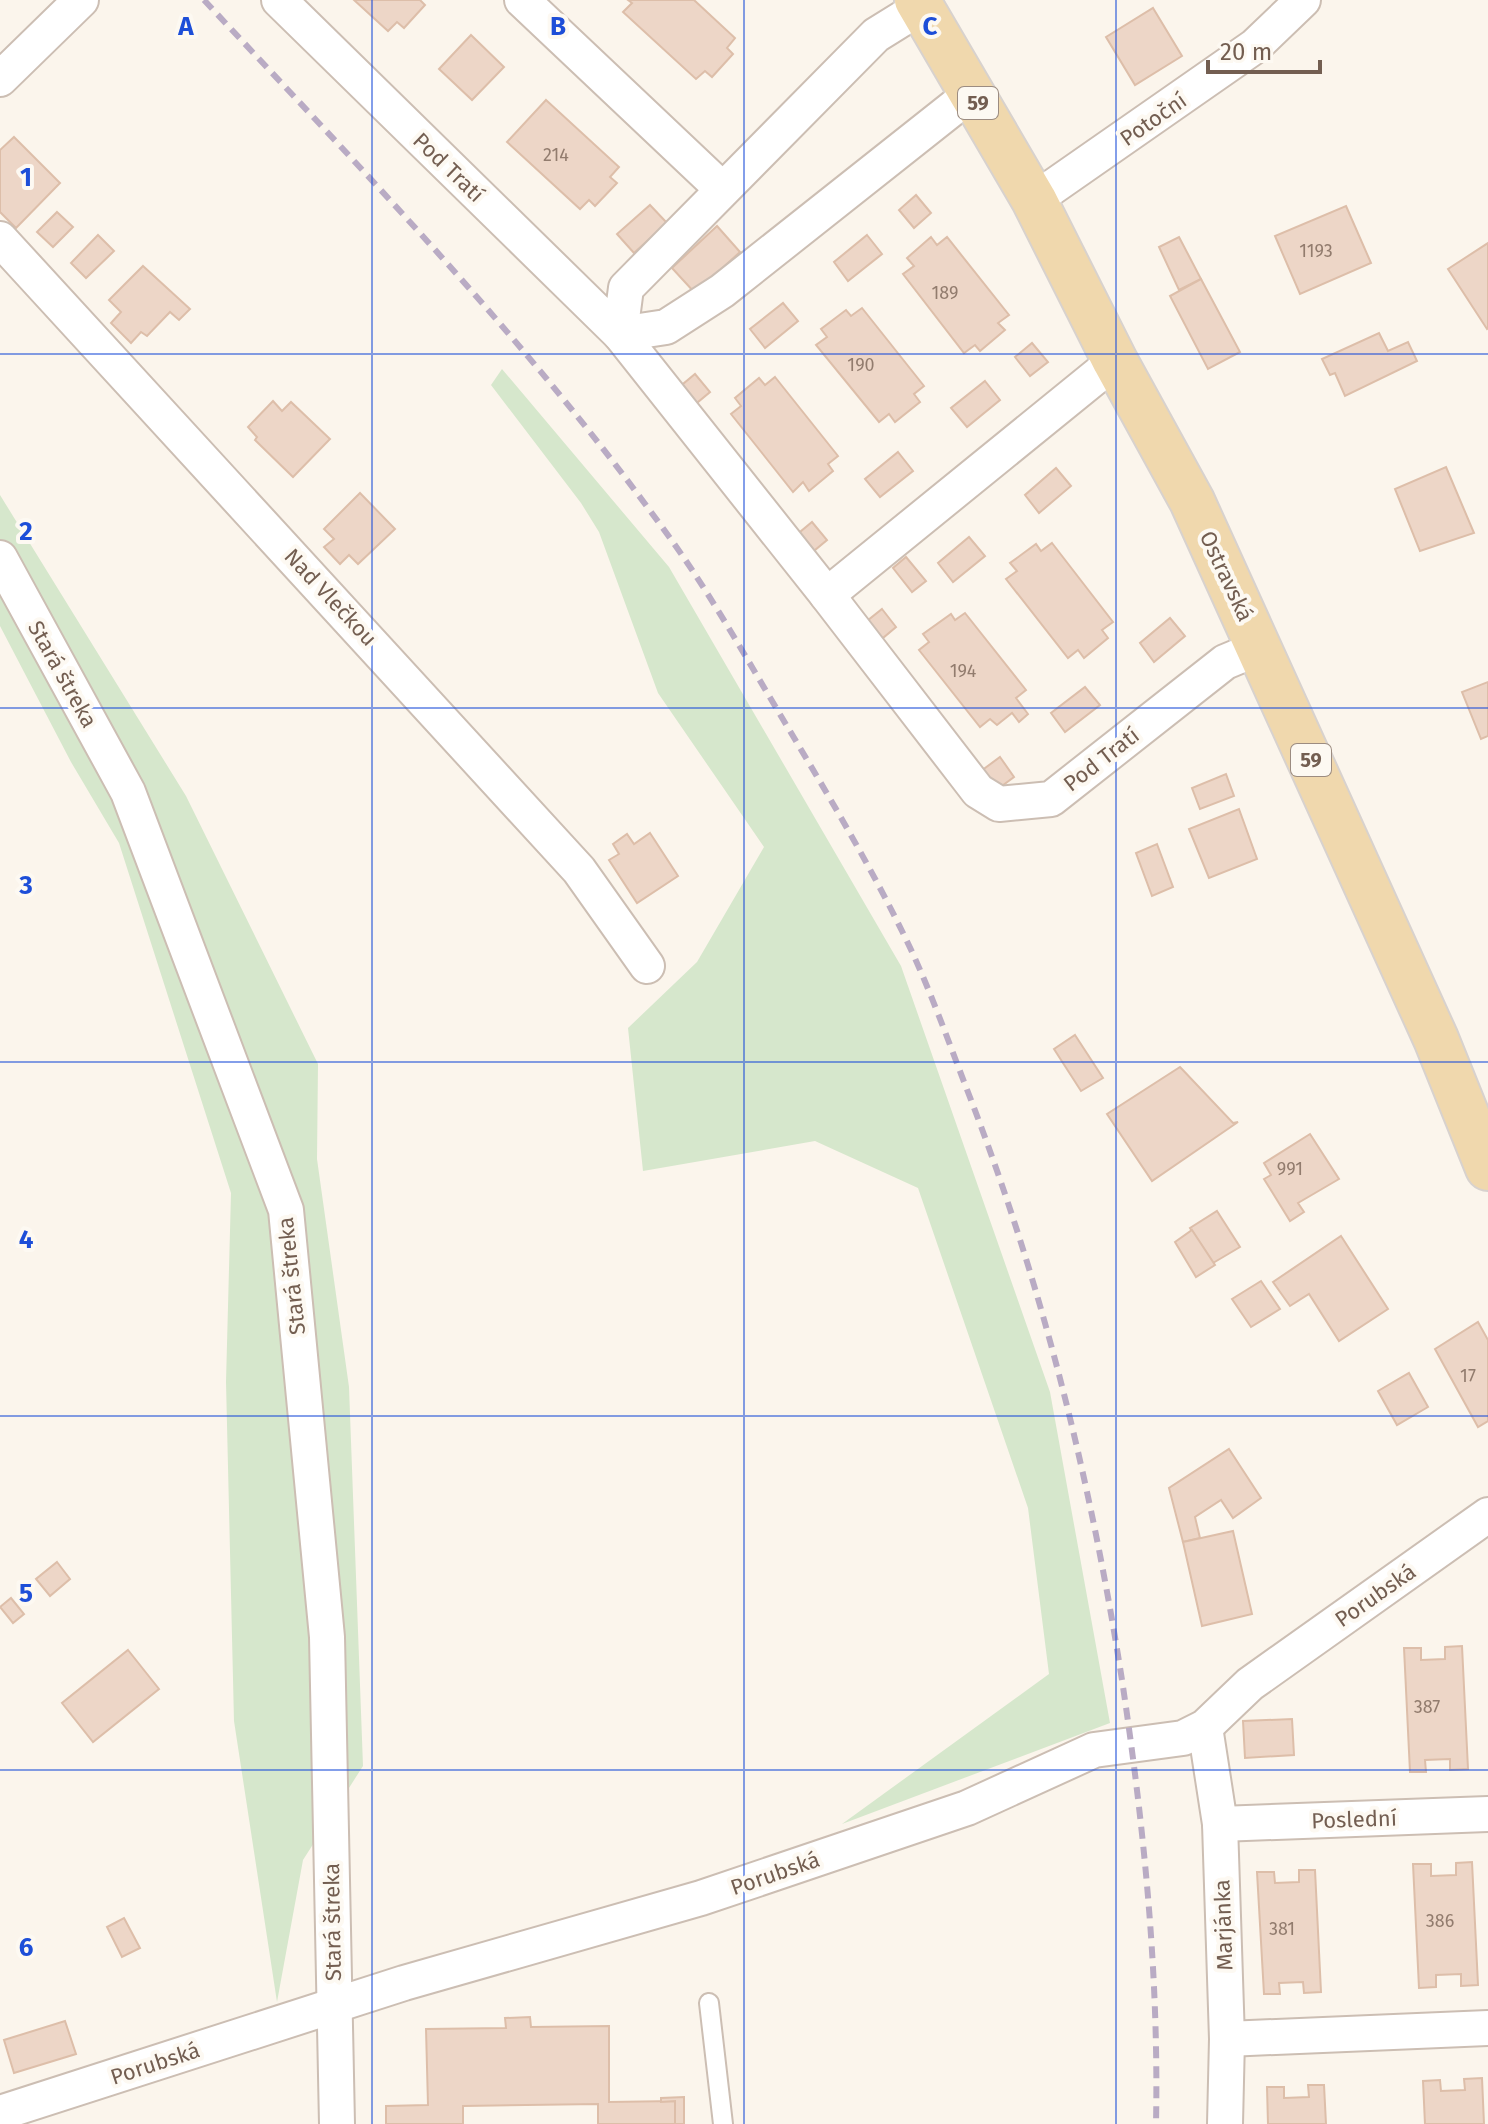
<svg xmlns="http://www.w3.org/2000/svg" width="1488" height="2124" viewBox="0 0 1488 2124" font-family="'Fira Sans',sans-serif">
	<style>
		.green { fill: #d6e7cc }
		.building { fill: #edd6c7; stroke: #ddbea9; stroke-width: 2 }
		.lines { fill: none; stroke-linecap: round; stroke-linejoin: round }
		.lane-casing { stroke: #ccbeb3; stroke-width: 22 }
		.street-casing { stroke: #ccbeb3; stroke-width: 38 }
		.primary-casing { stroke: #d8d2ce; stroke-width: 48 }
		.lane { stroke: #fff; stroke-width: 18 }
		.street { stroke: #fff; stroke-width: 34 }
		.primary { stroke: #f0d8ad; stroke-width: 44 }
		.rail { stroke: #b9abc4; stroke-width: 6; stroke-dasharray: 12 8; stroke-linecap: butt }
		.grid { fill: none; stroke: #1d4ed8; stroke-width: 2; stroke-opacity: 0.55 }
		.labels { text-anchor: middle; stroke-width: 8; stroke-linejoin: round; paint-order: stroke }
		.number-label { font-size: 18px; fill: #927c6e }
		.shield { fill: #fdf9f2; stroke: #9c8c81; stroke-width: 2 }
		.shield-label { font-size: 20px; font-weight: bold; fill: #735e51 }
		.street-label { font-size: 22px; fill: #735e51; stroke: #fdf9f2 }
		.grid-label { font-size: 26px; text-anchor: middle; font-weight: bold; fill: #1d4ed8; stroke: #fdf9f2; stroke-width: 8; stroke-linejoin: round; paint-order: stroke }
	</style>
	<rect width="100%" height="100%" fill="#fbf5ec"/>
	<g class="green">
		<polygon points="502,369 669,567 901,966 1050,1392 1110,1723 842,1824 1049,1674 1028,1508 918,1188 815,1141 643,1171 628,1028 697,962 764,847 658,693 599,532 581,503 491,385"/>
		<polygon points="0,495 186,796 318,1064 317,1159 349,1387 363,1766 303,1860 277,2002 234,1721 226,1382 231,1193 119,843 71,762 0,626"/>
	</g>
	<g class="building">
		<polygon points="354,0 420,0 425,5 404,28 397,22 388,31"/>
		<polygon points="628,0 694,0 735,38 727,48 733,54 712,77 705,71 696,79 623,12 632,3"/>
		<polygon points="1153,8 1182,56 1135,85 1106,37"/>
		<polygon points="471,35 504,67 472,100 439,69"/>
		<polygon points="546,100 619,167 610,177 617,183 595,206 589,200 580,209 507,142"/>
		<polygon points="14,137 60,183 16,228 0,212 0,150"/>
		<polygon points="916,195 931,213 914,228 899,210"/>
		<polygon points="650,205 667,223 634,253 617,234"/>
		<polygon points="1346,206 1371,263 1300,294 1275,236"/>
		<polygon points="57,212 73,227 53,247 37,232"/>
		<polygon points="717,226 740,252 695,293 672,268"/>
		<polygon points="98,235 114,251 86,278 71,263"/>
		<polygon points="867,235 882,254 848,281 834,262"/>
		<polygon points="931,237 937,245 947,237 1009,315 998,323 1005,330 980,351 975,345 964,353 903,274 914,266 907,258"/>
		<polygon points="1179,237 1201,279 1179,290 1159,247"/>
		<polygon points="1488,243 1488,328 1487,329 1448,269"/>
		<polygon points="143,266 190,309 179,320 170,312 147,336 141,332 131,343 111,323 121,312 109,300"/>
		<polygon points="1201,279 1240,352 1208,369 1170,296"/>
		<polygon points="783,303 798,321 765,348 750,329"/>
		<polygon points="862,308 924,386 914,394 920,402 895,422 889,414 879,422 816,345 827,337 821,329 846,310 851,316"/>
		<polygon points="1379,333 1388,351 1408,342 1417,361 1345,396 1335,373 1330,375 1322,359"/>
		<polygon points="1032,343 1048,362 1030,376 1015,357"/>
		<polygon points="695,374 710,392 692,407 677,389"/>
		<polygon points="775,377 838,456 828,464 833,471 809,491 803,482 793,492 731,414 741,406 735,398 759,378 765,385"/>
		<polygon points="985,381 1000,400 967,427 951,408"/>
		<polygon points="273,401 282,411 291,402 330,439 293,477 255,440 257,437 248,427"/>
		<polygon points="898,452 913,471 880,497 865,479"/>
		<polygon points="1446,467 1474,533 1420,551 1395,489"/>
		<polygon points="1056,468 1071,486 1039,513 1025,495"/>
		<polygon points="360,493 395,529 358,564 349,555 340,564 324,547 334,539 324,529"/>
		<polygon points="812,522 827,540 809,555 794,537"/>
		<polygon points="969,537 985,556 953,582 938,563"/>
		<polygon points="1052,543 1113,622 1102,630 1108,638 1084,658 1078,650 1068,658 1006,579 1017,571 1010,563 1036,544 1041,551"/>
		<polygon points="906,557 926,581 912,592 893,568"/>
		<polygon points="882,609 896,627 877,643 862,625"/>
		<polygon points="965,613 1026,690 1016,698 1028,714 1019,722 1012,713 997,725 990,719 980,727 919,650 929,642 923,634 951,614 955,620"/>
		<polygon points="1170,618 1185,636 1154,662 1140,643"/>
		<polygon points="1488,682 1488,736 1481,739 1462,692"/>
		<polygon points="1085,687 1100,705 1065,732 1051,713"/>
		<polygon points="1000,757 1014,777 995,791 981,771"/>
		<polygon points="1226,774 1234,796 1200,809 1192,788"/>
		<polygon points="1239,809 1257,859 1209,878 1189,829"/>
		<polygon points="650,833 678,876 637,903 609,860 619,854 613,844 627,834 634,844"/>
		<polygon points="1157,844 1173,887 1152,896 1136,853"/>
		<polygon points="1075,1035 1103,1078 1081,1091 1054,1049"/>
		<polygon points="1180,1067 1233,1123 1238,1122 1152,1181 1107,1114"/>
		<polygon points="1310,1134 1339,1179 1298,1203 1304,1212 1290,1221 1264,1179 1271,1175 1264,1163"/>
		<polygon points="1217,1211 1240,1247 1213,1263 1190,1228"/>
		<polygon points="1192,1230 1215,1265 1196,1277 1175,1242"/>
		<polygon points="1341,1236 1388,1309 1339,1341 1309,1294 1290,1306 1273,1282"/>
		<polygon points="1261,1281 1280,1309 1251,1327 1232,1299"/>
		<polygon points="1478,1322 1488,1340 1488,1421 1478,1427 1435,1349"/>
		<polygon points="1409,1373 1428,1407 1397,1425 1378,1391"/>
		<polygon points="1229,1449 1261,1498 1233,1518 1221,1500 1195,1517 1200,1538 1183,1542 1169,1488"/>
		<polygon points="1233,1531 1252,1614 1202,1626 1183,1542"/>
		<polygon points="57,1562 70,1579 50,1596 36,1579"/>
		<polygon points="11,1598 24,1614 13,1623 0,1607"/>
		<polygon points="1462,1646 1468,1769 1450,1770 1450,1759 1425,1760 1426,1772 1410,1772 1404,1648 1421,1648 1421,1660 1445,1659 1445,1647"/>
		<polygon points="128,1650 159,1689 93,1742 62,1703"/>
		<polygon points="1292,1719 1294,1755 1245,1758 1243,1721"/>
		<polygon points="1472,1862 1478,1985 1461,1986 1461,1974 1436,1975 1436,1987 1419,1988 1413,1864 1431,1864 1431,1876 1456,1875 1456,1863"/>
		<polygon points="1299,1870 1315,1870 1321,1992 1304,1993 1303,1982 1279,1983 1280,1994 1264,1994 1257,1872 1274,1872 1275,1883 1299,1882"/>
		<polygon points="124,1918 140,1948 122,1957 107,1927"/>
		<polygon points="530,2017 531,2027 609,2026 609,2102 675,2101 675,2124 598,2124 598,2104 463,2106 463,2124 386,2124 386,2106 428,2105 426,2029 506,2028 505,2018"/>
		<polygon points="65,2021 76,2054 14,2073 4,2040"/>
		<polygon points="1482,2078 1484,2124 1425,2124 1423,2081 1440,2080 1441,2091 1465,2090 1464,2079"/>
		<polygon points="1308,2085 1324,2085 1326,2124 1268,2124 1267,2087 1284,2087 1284,2098 1309,2097"/>
		<polygon points="684,2097 684,2124 675,2124 675,2101 661,2102 661,2098"/>
	</g>
	<g class="lines">
		<defs>
			<polyline id="lane" points="709,2003 723,2124"/>
			<g id="street">
				<polyline points="279,0 620,334 626,288 876,35 921,7 912,0"/>
				<polyline points="522,0 722,189"/>
				<polyline points="0,79 81,0"/>
				<polyline points="972,93 722,291 666,327 620,334 827,595 1115,361"/>
				<polyline points="1034,200 1255,46 1303,0"/>
				<polyline points="0,239 579,870 647,966"/>
				<polyline points="0,558 128,792 286,1210 327,1637 337,2124"/>
				<polyline points="827,595 978,791 999,804 1051,799 1225,662 1261,647"/>
				<polyline points="1205,1727 1220,1824 1227,2039 1225,2124"/>
				<polyline points="1220,1824 1488,1814"/>
				<polyline points="1227,2039 1488,2028"/>
				<polyline points="0,2113 404,1983 701,1898 967,1808 1094,1750 1183,1738 1205,1727 1250,1684 1488,1515"/>
			</g>
			<polyline id="primary" points="917,0 1034,200 1115,361 1192,501 1436,1039 1488,1168"/>
		</defs>
		<use href="#lane" class="lane-casing"/>
		<use href="#street" class="street-casing"/>
		<use href="#primary" class="primary-casing"/>
		<use href="#lane" class="lane"/>
		<use href="#street" class="street"/>
		<use href="#primary" class="primary"/>
		<path class="rail" d="M204,0C363,171 525,338 662,527C705,585 741,649 778,711C821,783 865,856 902,931C927,981 946,1035 966,1087C1041,1279 1090,1476 1122,1680C1144,1827 1159,1975 1156,2124"/>
	</g>
	<path class="grid" d="M372,0V2124M744,0V2124M1116,0V2124M0,354H1488M0,708H1488M0,1062H1488M0,1416H1488M0,1770H1488"/>
	<g class="labels">
		<g class="number-label">
			<text x="556" y="161">214</text>
			<text x="1316" y="257">1193</text>
			<text x="945" y="299">189</text>
			<text x="861" y="371">190</text>
			<text x="963" y="677">194</text>
			<text x="1290" y="1175">991</text>
			<text x="1468" y="1382">17</text>
			<text x="1427" y="1713">387</text>
			<text x="1440" y="1927">386</text>
			<text x="1282" y="1935">381</text>
		</g>
		<g class="shield">
			<rect x="958" y="87" width="40" height="32" rx="6"/>
			<rect x="1291" y="744" width="40" height="32" rx="6"/>
		</g>
		<g class="shield-label">
			<text x="978" y="110">59</text>
			<text x="1311" y="767">59</text>
		</g>
		<g class="street-label">
			<text transform="translate(1153 119) rotate(-35)" y="8">Potoční</text>
			<text transform="translate(449 167) rotate(44)" y="8">Pod Tratí</text>
			<text transform="translate(1227 576) rotate(65)" y="8">Ostravská</text>
			<text transform="translate(331 597) rotate(47)" y="8">Nad Vlečkou</text>
			<text transform="translate(63 674) rotate(61)" y="8">Stará štreka</text>
			<text transform="translate(1101 759) rotate(-38)" y="8">Pod Tratí</text>
			<text transform="translate(291 1276) rotate(-96)" y="8">Stará štreka</text>
			<text transform="translate(1375 1595) rotate(-35)" y="8">Porubská</text>
			<text transform="translate(1354 1819) rotate(-2)" y="8">Poslední</text>
			<text transform="translate(775 1873) rotate(-19)" y="8">Porubská</text>
			<text transform="translate(332 1922) rotate(-91)" y="8">Stará štreka</text>
			<text transform="translate(1223 1925) rotate(-92)" y="8">Marjánka</text>
			<text transform="translate(155 2063) rotate(-18)" y="8">Porubská</text>
		</g>
	</g>
	<g class="grid-label">
		<text x="186" y="35">A</text>
		<text x="558" y="35">B</text>
		<text x="930" y="35">C</text>
		<text x="26" y="186">1</text>
		<text x="26" y="540">2</text>
		<text x="26" y="894">3</text>
		<text x="26" y="1248">4</text>
		<text x="26" y="1602">5</text>
		<text x="26" y="1956">6</text>
	</g>
	<path d="M1208 60v12h112v-12" fill="none" stroke="#735e51" stroke-width="4"/>
	<text x="1220" y="60" font-size="24" fill="#735e51" stroke="#fdf9f2" stroke-width="6" paint-order="stroke">20 m</text>
</svg>
